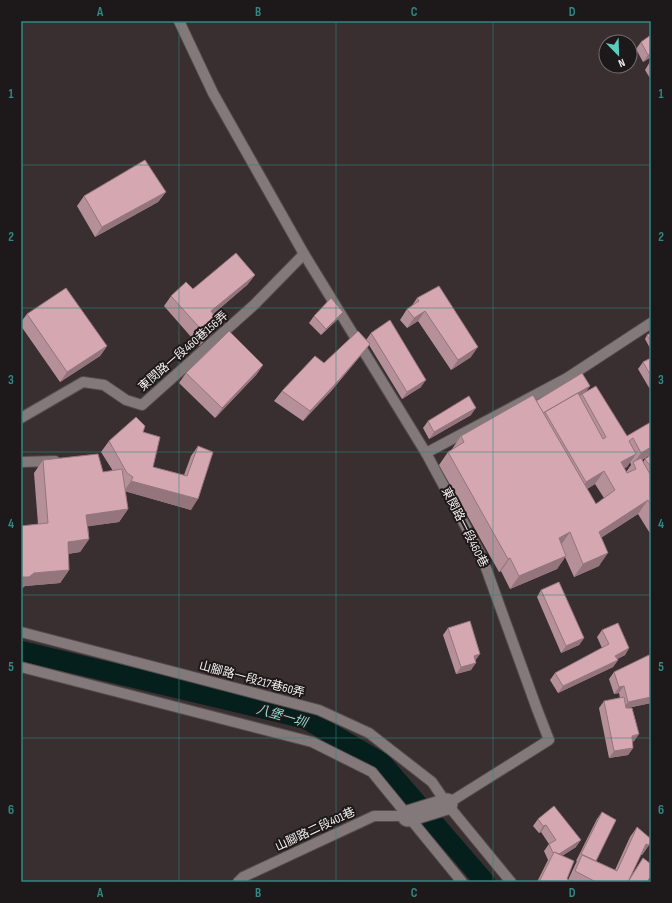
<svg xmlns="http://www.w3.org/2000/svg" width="672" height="903" viewBox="0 0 672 903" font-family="'Sofia Sans Condensed','Noto Sans TC',sans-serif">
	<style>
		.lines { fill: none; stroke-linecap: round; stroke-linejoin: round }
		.canal { stroke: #051f1c; stroke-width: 20 }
		.lane-casing { stroke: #534b4d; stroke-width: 12 }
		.street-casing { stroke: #534b4d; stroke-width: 23 }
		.lane { stroke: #83787a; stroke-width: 10 }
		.street { stroke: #83787a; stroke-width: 21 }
		.wall { fill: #b69098; fill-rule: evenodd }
		.shaded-wall { fill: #94757c }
		.building { fill: #d4a7b1; stroke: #94757c }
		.grid { fill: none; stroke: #328882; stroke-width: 1; stroke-opacity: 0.55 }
		.labels { text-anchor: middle; stroke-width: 4; stroke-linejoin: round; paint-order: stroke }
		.street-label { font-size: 12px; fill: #f6f0f1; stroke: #1d1819 }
		.water-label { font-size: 13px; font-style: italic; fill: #8bdfd1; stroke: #1d1819 }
		.neatline { fill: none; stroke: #328882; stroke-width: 1.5 }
		.grid-label { font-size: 13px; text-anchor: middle; font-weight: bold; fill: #328882 }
	</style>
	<rect width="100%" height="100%" fill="#392f31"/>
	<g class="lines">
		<polyline class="canal" points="21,651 306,719 382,763 485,882"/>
		<defs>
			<g id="lane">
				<polyline points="179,21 213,93 304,254 426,453"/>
				<polyline points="21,418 83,382 104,385 126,400 142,405 254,305 304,254"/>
				<polyline points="21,462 55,461"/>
				<polyline points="21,632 319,710 369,733 432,782 447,804 511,882"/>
				<polyline points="21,667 312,742 372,772 462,882"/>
				<polyline points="447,804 549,740 537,709 482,557 426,453 567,378 651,323"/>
				<polyline points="238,882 243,877 374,816 408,816"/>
			</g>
			<polyline id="street" points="408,816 447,804"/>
		</defs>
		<use href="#lane" class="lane-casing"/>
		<use href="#street" class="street-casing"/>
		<use href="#lane" class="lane"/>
		<use href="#street" class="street"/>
	</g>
	<g class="wall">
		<polygon points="651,35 651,57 643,62 636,49 641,42"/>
		<polygon points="651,60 651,80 645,70"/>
		<polygon points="166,192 158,202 95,237 77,206 84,196"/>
		<polygon points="255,275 247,285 213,314 213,333 199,346 164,306 171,296 193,289"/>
		<polygon points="417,298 471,357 451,370 418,321 407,328 400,320 407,309 411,307"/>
		<polygon points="27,314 107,346 100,356 60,382 21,326 21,322"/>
		<polygon points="314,316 338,319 321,335 309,323"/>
		<polygon points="371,333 421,387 402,399 369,345 362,354 332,390 303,421 274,401 282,391 324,363 367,341 366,340"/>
		<polygon points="651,333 651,350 645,339 647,335"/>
		<polygon points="651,358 651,391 638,369 643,362"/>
		<polygon points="263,365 256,375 215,418 179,383 186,373"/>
		<path d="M590,386L585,392L627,436L651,422V454L642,460L643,462L645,459L651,455V535L638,514L602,537L599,566L574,577L565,557L557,569L510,589L501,571L499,572L439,465L448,452L452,450V449L461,436L536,401ZM630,462L631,465L626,472L624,468L627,467ZM595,484L604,498L596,504L587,489Z"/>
		<polygon points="471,415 429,439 423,428 428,421"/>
		<polygon points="143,432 153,467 184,475 191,456 198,446 191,510 125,491 128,509 119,522 88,526 89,539 80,552 68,554 69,570 60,583 25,586 21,589 21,526 38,524 34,473 43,460 103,472 113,471 101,452 109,441"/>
		<polygon points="541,590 584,638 579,645 561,653 537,597"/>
		<polygon points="448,628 475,660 471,670 456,674 443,635"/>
		<polygon points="602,630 629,648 625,655 617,659 618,660 613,667 558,693 550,680 555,673 602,648 597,637"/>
		<polygon points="651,655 651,703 627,708 639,734 634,741 632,742 633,748 628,755 609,758 599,708 604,701 620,698 619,693 614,694 609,679 614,672"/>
		<polygon points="602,812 616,820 596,861 615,870 630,837 637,827 649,845 642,855 641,854 629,879 643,858 647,882 537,882 548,860 544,851 549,844 541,832 539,833 533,826 538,819 576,847 562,856 567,879 568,880 575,865 577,861 576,861 597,819"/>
	</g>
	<g class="shaded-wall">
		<polygon points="651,53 651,57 643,62 648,55"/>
		<polygon points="166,192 158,202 95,237 102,227"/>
		<polygon points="255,275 247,285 204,322 211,311"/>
		<polygon points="425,311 418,321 407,328 414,318"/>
		<polygon points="343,312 338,319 321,335 326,329"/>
		<polygon points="220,323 213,333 199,346 207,336"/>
		<polygon points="370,344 362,354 332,390 303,421 310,411"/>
		<polygon points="107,346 100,356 60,382 67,372"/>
		<polygon points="478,347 471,357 451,370 458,360"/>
		<polygon points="263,365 256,375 215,418 222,408"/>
		<polygon points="426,380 421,387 402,399 407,392"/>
		<polygon points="590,386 585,393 547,415 545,412 540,418 540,414"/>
		<polygon points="476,408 471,415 429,439 434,432"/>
		<polygon points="651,447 651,454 634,465 633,464 641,453"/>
		<polygon points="636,454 627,467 612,475 621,462"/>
		<polygon points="604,471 595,484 577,495 586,482"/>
		<polygon points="131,481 198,499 191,510 124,491"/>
		<polygon points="648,500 638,514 590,545 599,532"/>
		<polygon points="128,509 119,522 77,528 86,515"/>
		<polygon points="570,532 561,545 559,538"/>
		<polygon points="89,539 80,552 59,555 68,542"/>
		<polygon points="608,553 599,566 574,577 583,564"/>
		<polygon points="566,556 557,569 510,589 519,576"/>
		<polygon points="510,558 501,571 499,572 508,559"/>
		<polygon points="69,570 60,583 25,586 21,589 21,577 34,573"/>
		<polygon points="584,638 579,645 561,653 566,646"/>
		<polygon points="629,648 625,655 610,663 615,656"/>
		<polygon points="480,654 475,661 474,656"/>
		<polygon points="618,660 613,667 558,693 563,686"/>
		<polygon points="476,663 471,670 456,674 461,667"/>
		<polygon points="624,686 619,693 614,694 619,687"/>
		<polygon points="651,697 651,703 623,709 628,702"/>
		<polygon points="639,734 634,741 627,743 632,736"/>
		<polygon points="633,748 628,755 609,758 614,751"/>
		<polygon points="546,825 541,832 539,833 543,826"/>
		<polygon points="581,840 576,847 550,863 555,856"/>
		<polygon points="646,844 649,845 642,855 639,854"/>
	</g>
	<g class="building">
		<polygon points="651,35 651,53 648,55 641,42"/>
		<polygon points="145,160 166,192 102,227 84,196"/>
		<polygon points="236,253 255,275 211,311 220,323 207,336 171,296 186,282 193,289"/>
		<polygon points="439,286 478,347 458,360 425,311 414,318 407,309 419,301 417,298"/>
		<polygon points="66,288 107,346 67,372 27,314"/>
		<polygon points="331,298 343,312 326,329 314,316"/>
		<polygon points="390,320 426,380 407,392 371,333"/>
		<polygon points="229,331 263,365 222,408 186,373"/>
		<polygon points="358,331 370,344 339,380 310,411 282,391 315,356 324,363"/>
		<polygon points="651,333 651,342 647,335"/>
		<polygon points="651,358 651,376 643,362"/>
		<polygon points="582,373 590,386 543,413 536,401"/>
		<polygon points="596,386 627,436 651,422 651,447 641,453 633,438 629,441 636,454 621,462 627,473 636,469 633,462 641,458 651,476 651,506 648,500 599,532 608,553 583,564 570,532 559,538 566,556 519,576 510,558 508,559 448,452 464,442 461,436 533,395 596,504 615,490 604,471 586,482 545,412 578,393 603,439 606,437 582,394"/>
		<polygon points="469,396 476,408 434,432 428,421"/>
		<polygon points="136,417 145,426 143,432 160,437 153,467 187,476 198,446 213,452 198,499 131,481 133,477 127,473 109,441"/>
		<polygon points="98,454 103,472 122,469 128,509 86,515 89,539 68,542 69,570 34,573 29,577 21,577 21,526 48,523 43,460"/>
		<polygon points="651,455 651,467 645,459"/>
		<polygon points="559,582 584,638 566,646 541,590"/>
		<polygon points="470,621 480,654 474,656 476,663 461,667 448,628"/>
		<polygon points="618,623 629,648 615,656 618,660 563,686 555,673 609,644 602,630"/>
		<polygon points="649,655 651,655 651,697 628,702 624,686 619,687 614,672"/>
		<polygon points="624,697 626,708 632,708 639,734 632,736 633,748 614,751 604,701"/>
		<polygon points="554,806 581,840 559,854 554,852 553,853 549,844 556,840 546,825 543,826 538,819"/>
		<polygon points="602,812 616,820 596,861 581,854"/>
		<polygon points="637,827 651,839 649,845 646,844 628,882 596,882 575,871 582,855 617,871"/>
		<polygon points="554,852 574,861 567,879 574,882 541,882 540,880"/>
		<polygon points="643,858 651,864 651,876 647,882 628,882"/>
	</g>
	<path class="grid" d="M179,21V882M336,21V882M493,21V882M21,165H651M21,308H651M21,452H651M21,595H651M21,738H651"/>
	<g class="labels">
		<g class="street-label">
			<text transform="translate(183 351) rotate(-41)" y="4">東閔路一段460巷156弄</text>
			<text transform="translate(465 527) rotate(63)" y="4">東閔路一段460巷</text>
			<text transform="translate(252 679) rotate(15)" y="4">山腳路一段217巷60弄</text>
			<text transform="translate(315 829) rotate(-25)" y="4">山腳路二段401巷</text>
		</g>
		<g class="water-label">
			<text transform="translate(282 715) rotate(16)" y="5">八堡一圳</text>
		</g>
	</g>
	<rect width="672" height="903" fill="none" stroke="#1d1819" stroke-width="44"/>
	<g transform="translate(618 54) rotate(157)"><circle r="19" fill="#1d1819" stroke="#746e6f"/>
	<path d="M0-3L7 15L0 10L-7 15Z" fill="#5acebd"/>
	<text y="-6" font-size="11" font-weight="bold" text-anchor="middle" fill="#f6f0f1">N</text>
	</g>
	<rect x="22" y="22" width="628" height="859" class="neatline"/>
	<g class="grid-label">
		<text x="100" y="16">A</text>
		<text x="258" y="16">B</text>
		<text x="414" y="16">C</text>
		<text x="572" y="16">D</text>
		<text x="11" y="98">1</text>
		<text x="661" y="98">1</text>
		<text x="11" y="241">2</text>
		<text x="661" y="241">2</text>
		<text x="11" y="384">3</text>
		<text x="661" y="384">3</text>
		<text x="11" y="528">4</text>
		<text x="661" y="528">4</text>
		<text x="11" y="671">5</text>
		<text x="661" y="671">5</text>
		<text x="11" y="814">6</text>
		<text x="661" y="814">6</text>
		<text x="100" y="897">A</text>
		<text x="258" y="897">B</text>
		<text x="414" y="897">C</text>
		<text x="572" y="897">D</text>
	</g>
</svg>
